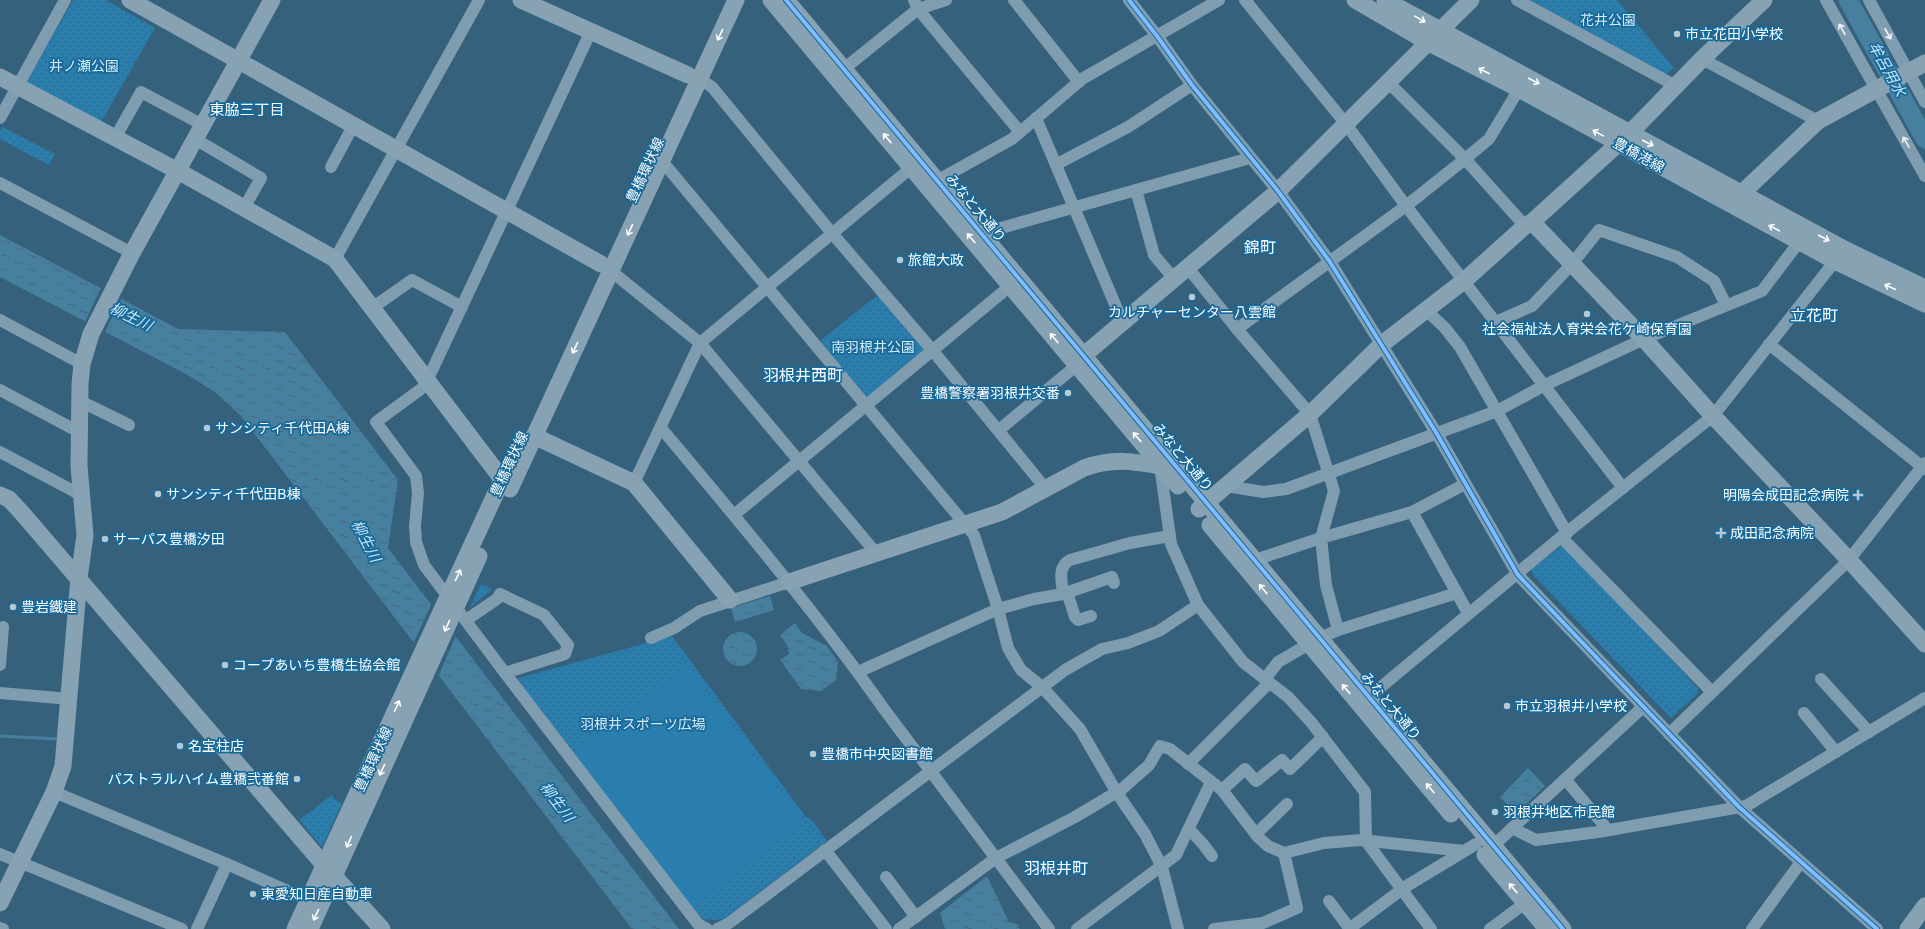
<svg xmlns="http://www.w3.org/2000/svg" width="1925" height="929" viewBox="0 0 1925 929" font-family="Helvetica,'Noto Sans JP',sans-serif">
	<style>
		.grass { fill: url(#grass-dots) }
		.garden { fill: #297eae }
		.water { fill: url(#water-ripples) }
		.pier { fill: #35617c }
		.lines { fill: none; stroke-linecap: round; stroke-linejoin: round }
		.stream { stroke: #477f9f; stroke-width: 3 }
		.river { stroke: #477f9f; stroke-width: 19 }
		.street { stroke: #809caf; stroke-width: 12 }
		.secondary { stroke: #87a2b2; stroke-width: 17 }
		.secondary-bridge { stroke: #87a2b2; stroke-width: 17 }
		.cycleway-casing { stroke: #17699a; stroke-width: 6 }
		.cycleway { stroke: #80bcff; stroke-width: 4 }
		.oneway { stroke: #fff }
		.oneway2 { stroke: #f2f5f7 }
		.poi-dot { fill: #b8c8d1; stroke: #17699a; stroke-width: 1.5 }
		.labels { text-anchor: middle; stroke-width: 3.5; stroke-linejoin: round; paint-order: stroke }
		.park-label { font-size: 14px; fill: #d4eefc; stroke: #17699a }
		.poi-label { font-size: 14px; fill: #fff; stroke: #17699a; text-anchor: start }
		.street-label { font-size: 14px; fill: #fff; stroke: #17699a }
		.water-label { font-size: 15px; font-style: italic; fill: #c4e6f9; stroke: #17699a }
		.neighbourhood-label { font-size: 15px; fill: #fff; stroke: #17699a }
		.quarter-label { font-size: 16px; fill: #fff; stroke: #17699a }
	</style>
	<defs>
		<pattern id="grass-dots" width="8" height="8" patternUnits="userSpaceOnUse"><rect width="8" height="8" fill="#297eae"/><path d="M2 2h.1M6 6h.1" fill="none" stroke="#3a657d" stroke-width="1.8" stroke-linecap="round"/></pattern>
		<pattern id="water-ripples" width="26" height="14" patternUnits="userSpaceOnUse"><rect width="26" height="14" fill="#477f9f"/><path d="M2 4q2-2 4 0t4 0M15 11q2-2 4 0t4 0" fill="none" stroke="#49687a"/></pattern>
	</defs>
	<rect width="100%" height="100%" fill="#35617c"/>
	<g class="grass">
		<polygon points="73,0 106,0 155,28 100,124 28,87 27,81"/>
		<polygon points="1530,0 1617,0 1674,68 1666,74"/>
		<polygon points="2,127 55,154 49,165 0,139 0,131"/>
		<polygon points="875,297 880,297 925,350 869,400 821,343 821,340"/>
		<polygon points="1561,546 1566,547 1698,688 1698,693 1671,718 1532,574 1532,569"/>
		<polygon points="481,584 492,589 470,608"/>
		<polygon points="672,636 806,817 811,819 827,841 725,918 717,920 700,919 515,679"/>
		<polygon points="332,795 335,800 342,803 322,847 299,820"/>
	</g>
	<polygon class="garden" points="688,667 804,821 693,906 574,752"/>
	<g class="water">
		<polygon points="0,235 178,329 285,332 398,480 388,548 679,929 632,929 241,416 215,392 186,374 0,277"/>
		<polygon points="770,596 774,610 735,622 731,608"/>
		<polygon points="795,623 802,633 827,646 838,662 836,680 821,691 801,689 780,660 789,654 787,645 780,635"/>
		<circle cx="740" cy="649" r="17"/>
		<polygon points="1528,768 1545,786 1516,814 1500,797"/>
		<polygon points="987,876 1009,922 1017,924 1020,929 945,929 940,913"/>
	</g>
	<g class="pier">
		<polygon points="102,286 122,297 104,334 84,324"/>
		<polygon points="432,603 456,635 438,677 413,644"/>
	</g>
	<g class="lines">
		<polyline class="stream" points="0,736 59,739"/>
		<polyline class="river" points="1848,0 1925,139"/>
		<g class="street">
			<polyline points="914,0 918,9 1020,132"/>
			<polyline points="1014,0 1079,82"/>
			<polyline points="1129,0 1157,36 1192,85 1278,191 1330,262 1437,434 1518,575 1739,807 1877,929"/>
			<polyline points="1245,0 1346,124 1406,206 1623,488"/>
			<polyline points="1517,0 1676,86"/>
			<polyline points="1826,0 1925,176"/>
			<polyline points="1869,0 1925,102"/>
			<polyline points="591,31 427,381 421,389 376,422 416,476 418,493 415,526 416,542 424,565 505,673 698,924 707,929"/>
			<polyline points="1702,59 1818,121"/>
			<polyline points="845,68 918,9 946,0"/>
			<polyline points="700,79 712,87 831,232 933,351 1046,489"/>
			<polyline points="1389,83 1465,159 1525,226"/>
			<polyline points="0,118 65,0"/>
			<polyline points="1036,118 1123,323"/>
			<polyline points="115,138 141,92 203,125"/>
			<polyline points="195,139 261,178 244,208"/>
			<polyline points="662,161 974,535 998,609 1008,648 1021,670 1042,687 1080,729 1117,793 1145,834 1162,867 1178,929"/>
			<polyline points="1057,164 1128,127 1192,85"/>
			<polyline points="331,167 353,126"/>
			<polyline points="0,183 132,253"/>
			<polyline points="931,184 1012,139 1082,79 1219,0"/>
			<polyline points="1136,190 1154,255 1175,280"/>
			<polyline points="983,233 1250,158"/>
			<polyline points="335,259 479,0"/>
			<polyline points="1188,268 1237,329 1310,414 1334,491 1321,538 1326,585 1338,630"/>
			<polyline points="611,271 700,343 871,547 873,554"/>
			<polyline points="372,308 412,280 462,307"/>
			<polyline points="1426,310 1445,328 1460,347 1567,533"/>
			<polyline points="0,320 82,364"/>
			<polyline points="1496,322 1532,306 1571,265 1599,230 1677,257 1714,281 1726,305"/>
			<polyline points="1237,329 1406,206 1465,159 1489,139 1519,89"/>
			<polyline points="1769,344 1925,469"/>
			<polyline points="0,390 79,432"/>
			<polyline points="80,401 129,425"/>
			<path d="M661,428C738,520 815,611 884,709L1049,929"/>
			<polyline points="999,430 1077,365"/>
			<polyline points="0,452 81,495"/>
			<polyline points="1160,466 1171,544 1198,605 1243,662 1288,697 1311,722 1365,792 1366,841 1431,929"/>
			<polyline points="634,483 700,343 917,163"/>
			<polyline points="1226,486 1263,492 1286,489 1497,411 1545,385 1644,339 1762,291 1799,242"/>
			<polyline points="1412,512 1468,613"/>
			<polyline points="734,515 1016,281"/>
			<polyline points="1561,537 1712,692"/>
			<polyline points="1255,560 1321,538 1412,512 1465,484"/>
			<polyline points="1067,592 1075,617 1078,620 1091,616"/>
			<polyline points="1063,594 1112,577 1114,583"/>
			<polyline points="466,620 497,599 500,594 544,615 568,645 565,654 505,673"/>
			<polyline points="651,638 674,628 700,611 789,582"/>
			<polyline points="1320,638 1338,630 1457,593"/>
			<polyline points="0,665 3,627"/>
			<path d="M858,672L998,609L1034,599L1063,594C1062,581 1057,567 1070,560L1130,543L1170,536"/>
			<polyline points="1821,679 1869,732"/>
			<polyline points="0,693 70,699"/>
			<polyline points="1369,697 1561,537 1713,416 1835,261"/>
			<polyline points="1804,713 1836,752"/>
			<polyline points="1669,734 1849,560 1925,463"/>
			<polyline points="1188,764 1267,685 1265,679 1278,662 1309,644"/>
			<polyline points="1565,779 1608,830"/>
			<polyline points="1222,790 1245,769 1256,781 1282,760 1290,769 1323,737"/>
			<polyline points="54,792 227,864 308,900"/>
			<polyline points="1512,828 1536,840 1598,832 1746,806 1925,698"/>
			<polyline points="1189,829 1203,844 1212,856"/>
			<polyline points="1256,834 1287,804"/>
			<polyline points="1493,846 1643,707"/>
			<polyline points="825,850 886,929"/>
			<polyline points="0,854 182,929"/>
			<polyline points="886,877 916,917"/>
			<polyline points="1329,901 1350,929"/>
			<polyline points="0,928 3,929"/>
			<polyline points="197,929 227,864"/>
			<polyline points="717,929 729,923 1065,670 1102,649 1128,643 1159,631 1198,605"/>
			<polyline points="899,929 996,858 1075,817 1122,789 1149,765 1160,746 1170,749 1222,790 1258,837 1268,846 1284,853 1324,843 1361,840 1464,851"/>
			<polyline points="1077,929 1176,855 1211,782"/>
			<polyline points="1214,929 1263,923 1297,908 1284,853"/>
			<polyline points="1349,929 1405,887 1476,844"/>
			<polyline points="1490,929 1525,903"/>
			<polyline points="1752,929 1801,862"/>
		</g>
		<g class="secondary">
			<polyline points="130,0 601,264"/>
			<polyline points="521,0 688,75"/>
			<polyline points="771,0 1178,486"/>
			<polyline points="786,0 1563,929"/>
			<polyline points="1355,0 1429,43 1519,89 1835,261 1925,304"/>
			<polyline points="1385,0 1844,249 1925,288"/>
			<polyline points="0,77 178,171 335,259 502,479"/>
			<polyline points="1742,193 1818,121 1925,63"/>
			<polyline points="1532,222 1644,339 1713,416 1849,560 1925,644"/>
			<polyline points="1078,364 1084,355 1278,191 1471,0"/>
			<polyline points="534,436 634,483 730,600"/>
			<polyline points="510,489 736,0"/>
			<polyline points="0,495 9,499 22,513 324,865 382,929"/>
			<polyline points="1199,509 1310,414 1382,344 1465,280 1525,226 1532,222 1630,133 1702,59 1764,0"/>
			<polyline points="1210,525 1451,814"/>
			<path d="M789,582L1002,512L1084,468C1113,458 1131,461 1160,466"/>
			<polyline points="1485,855 1547,929"/>
			<polyline points="0,903 54,792 63,766 79,578 85,535 79,466 80,384 82,364 91,334 132,253 272,0"/>
			<polyline points="295,929 352,805"/>
			<polyline points="310,929 364,810"/>
			<polyline points="1908,929 1925,906"/>
		</g>
		<g class="secondary-bridge">
			<polyline points="352,805 500,484"/>
			<polyline points="364,810 479,556"/>
		</g>
		<defs>
			<g id="cycleway">
				<polyline points="786,0 1563,929"/>
				<polyline points="1129,0 1157,36 1192,85 1278,191 1330,262 1437,434 1518,575 1739,807 1877,929"/>
			</g>
		</defs>
		<use href="#cycleway" class="cycleway-casing"/>
		<use href="#cycleway" class="cycleway"/>
	</g>
	<defs><path id="oneway-shaft" d="M-6 0H5M1.5-3L5.5 0L1.5 3" fill="none" stroke-width="1.6" stroke-linecap="round" stroke-linejoin="round"/></defs>
	<g class="oneway">
		<use href="#oneway-shaft" transform="translate(1420 19) rotate(29)"/>
		<use href="#oneway-shaft" transform="translate(720 35) rotate(115)"/>
		<use href="#oneway-shaft" transform="translate(1484 71) rotate(-153)"/>
		<use href="#oneway-shaft" transform="translate(1534 81) rotate(28)"/>
		<use href="#oneway-shaft" transform="translate(1598 133) rotate(-151)"/>
		<use href="#oneway-shaft" transform="translate(887 138) rotate(-130)"/>
		<use href="#oneway-shaft" transform="translate(1648 143) rotate(28)"/>
		<use href="#oneway-shaft" transform="translate(1774 228) rotate(-152)"/>
		<use href="#oneway-shaft" transform="translate(630 230) rotate(115)"/>
		<use href="#oneway-shaft" transform="translate(971 238) rotate(-130)"/>
		<use href="#oneway-shaft" transform="translate(1824 238) rotate(28)"/>
		<use href="#oneway-shaft" transform="translate(1890 287) rotate(-155)"/>
		<use href="#oneway-shaft" transform="translate(1054 338) rotate(-130)"/>
		<use href="#oneway-shaft" transform="translate(575 348) rotate(115)"/>
		<use href="#oneway-shaft" transform="translate(1137 437) rotate(-130)"/>
		<use href="#oneway-shaft" transform="translate(458 575) rotate(-65)"/>
		<use href="#oneway-shaft" transform="translate(1263 589) rotate(-130)"/>
		<use href="#oneway-shaft" transform="translate(447 626) rotate(115)"/>
		<use href="#oneway-shaft" transform="translate(1346 689) rotate(-130)"/>
		<use href="#oneway-shaft" transform="translate(397 706) rotate(-65)"/>
		<use href="#oneway-shaft" transform="translate(382 770) rotate(115)"/>
		<use href="#oneway-shaft" transform="translate(1430 788) rotate(-130)"/>
		<use href="#oneway-shaft" transform="translate(349 842) rotate(114)"/>
		<use href="#oneway-shaft" transform="translate(1513 888) rotate(-130)"/>
		<use href="#oneway-shaft" transform="translate(316 915) rotate(115)"/>
	</g>
	<g class="oneway2">
		<use href="#oneway-shaft" transform="translate(1842 29) rotate(-119)"/>
		<use href="#oneway-shaft" transform="translate(1888 34) rotate(61)"/>
		<use href="#oneway-shaft" transform="translate(1906 142) rotate(-120)"/>
	</g>
	<g class="poi-dot">
		<circle cx="1677" cy="34" r="4"/>
		<circle cx="900" cy="260" r="4"/>
		<circle cx="1192" cy="297" r="4"/>
		<circle cx="1587" cy="314" r="4"/>
		<circle cx="1068" cy="393" r="4"/>
		<circle cx="207" cy="428" r="4"/>
		<circle cx="158" cy="494" r="4"/>
		<path d="M1856 489h4v4h4v4h-4v4h-4v-4h-4v-4h4z"/>
		<path d="M1719 527h4v4h4v4h-4v4h-4v-4h-4v-4h4z"/>
		<circle cx="105" cy="539" r="4"/>
		<circle cx="13" cy="607" r="4"/>
		<circle cx="225" cy="665" r="4"/>
		<circle cx="1507" cy="706" r="4"/>
		<circle cx="180" cy="746" r="4"/>
		<circle cx="813" cy="754" r="4"/>
		<circle cx="297" cy="779" r="4"/>
		<circle cx="1495" cy="812" r="4"/>
		<circle cx="253" cy="894" r="4"/>
	</g>
	<g class="labels">
		<g class="park-label">
			<text x="1608" y="25">花井公園</text>
			<text x="84" y="71">井ノ瀬公園</text>
			<text x="873" y="352">南羽根井公園</text>
			<text x="643" y="729">羽根井スポーツ広場</text>
		</g>
		<g class="poi-label">
			<text x="1685" y="39">市立花田小学校</text>
			<text x="908" y="265">旅館大政</text>
			<text x="1192" y="317" text-anchor="middle">カルチャーセンター八雲館</text>
			<text x="1587" y="334" text-anchor="middle">社会福祉法人育栄会花ケ崎保育園</text>
			<text x="1060" y="398" text-anchor="end">豊橋警察署羽根井交番</text>
			<text x="215" y="433">サンシティ千代田A棟</text>
			<text x="166" y="499">サンシティ千代田B棟</text>
			<text x="1849" y="500" text-anchor="end">明陽会成田記念病院</text>
			<text x="1730" y="538">成田記念病院</text>
			<text x="113" y="544">サーパス豊橋汐田</text>
			<text x="21" y="612">豊岩鐵建</text>
			<text x="233" y="670">コープあいち豊橋生協会館</text>
			<text x="1515" y="711">市立羽根井小学校</text>
			<text x="188" y="751">名宝柱店</text>
			<text x="821" y="759">豊橋市中央図書館</text>
			<text x="289" y="784" text-anchor="end">パストラルハイム豊橋弐番館</text>
			<text x="1503" y="817">羽根井地区市民館</text>
			<text x="261" y="899">東愛知日産自動車</text>
		</g>
		<g class="street-label">
			<text transform="translate(1639 155) rotate(29)" y="5">豊橋港線</text>
			<text transform="translate(645 170) rotate(-65)" y="5">豊橋環状線</text>
			<text transform="translate(976 208) rotate(50)" y="5">みなと大通り</text>
			<text transform="translate(1183 457) rotate(50)" y="5">みなと大通り</text>
			<text transform="translate(509 464) rotate(-65)" y="5">豊橋環状線</text>
			<text transform="translate(1391 706) rotate(50)" y="5">みなと大通り</text>
			<text transform="translate(373 759) rotate(-65)" y="5">豊橋環状線</text>
		</g>
		<g class="water-label">
			<text transform="translate(1887 69) rotate(61)" y="5">牟呂用水</text>
			<text transform="translate(131 317) rotate(26)" y="5">柳生川</text>
			<text transform="translate(366 541) rotate(63)" y="5">柳生川</text>
			<text transform="translate(557 802) rotate(53)" y="5">柳生川</text>
		</g>
		<g class="neighbourhood-label">
			<text x="247" y="115">東脇三丁目</text>
		</g>
		<g class="quarter-label">
			<text x="1260" y="253">錦町</text>
			<text x="1814" y="321">立花町</text>
			<text x="803" y="381">羽根井西町</text>
			<text x="1056" y="874">羽根井町</text>
		</g>
	</g>
</svg>
